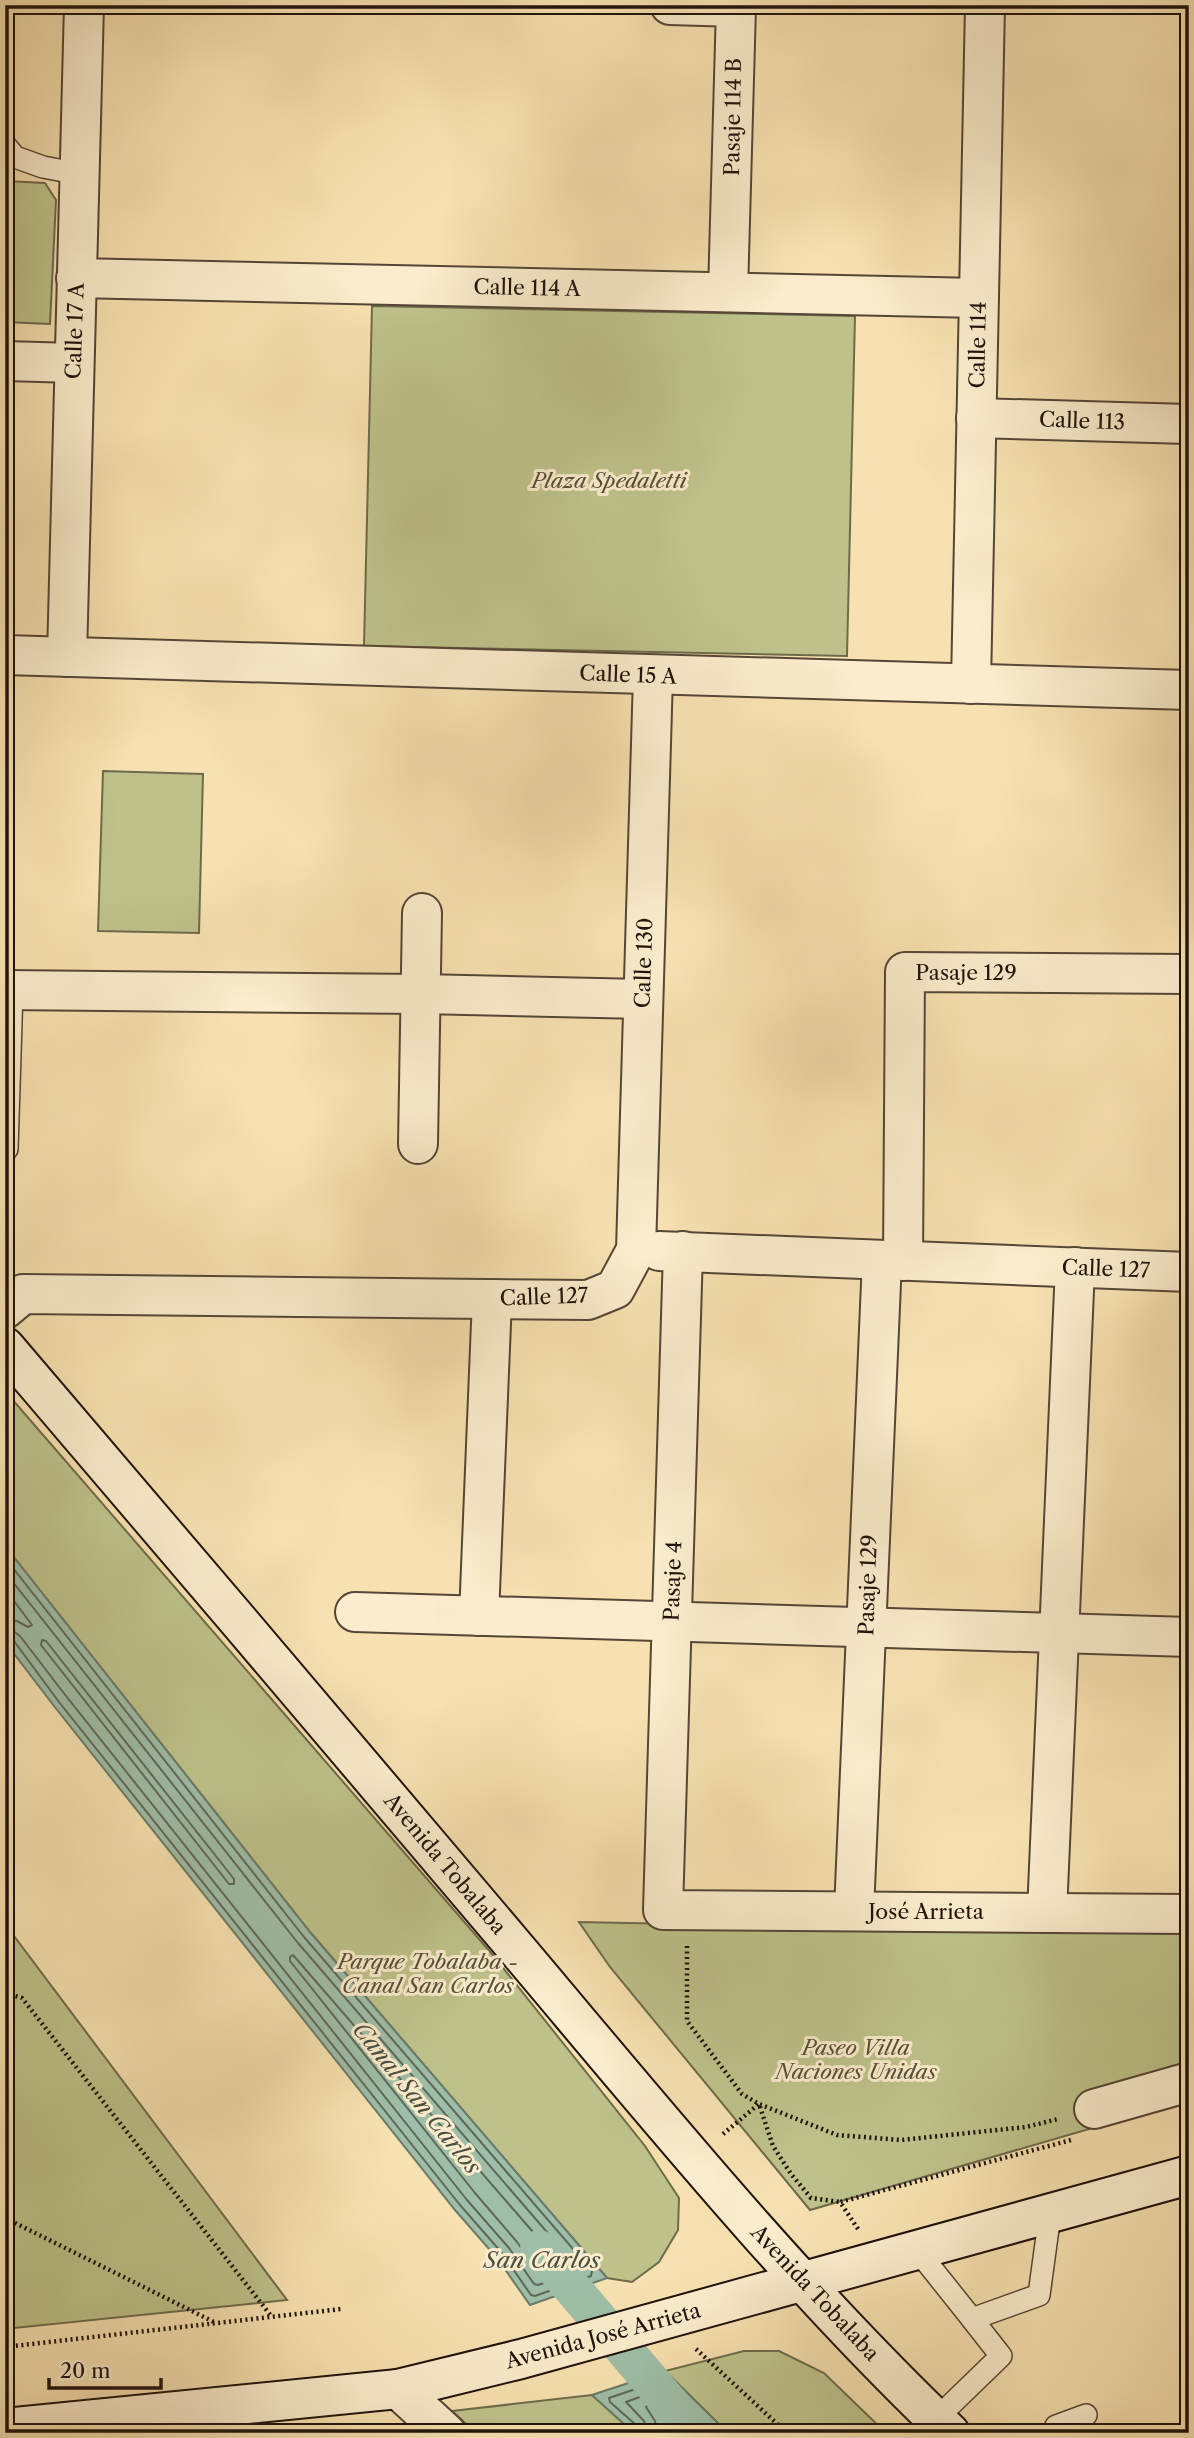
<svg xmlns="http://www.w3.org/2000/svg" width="1194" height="2438" viewBox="0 0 1194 2438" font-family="'Libre Caslon Text',serif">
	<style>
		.green { fill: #bec28a; stroke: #6e6a4c; stroke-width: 2 }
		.water { fill: #9ebea7; stroke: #6b7a69; stroke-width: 2 }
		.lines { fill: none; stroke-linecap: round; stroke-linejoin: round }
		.shore { stroke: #5e685a; stroke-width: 2 }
		.canal { stroke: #9ebea7; stroke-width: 38 }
		.lane-casing { stroke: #554636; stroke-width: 24 }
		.street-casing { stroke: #554636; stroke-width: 42 }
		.secondary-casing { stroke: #1f130d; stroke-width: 42 }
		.path { stroke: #1f130d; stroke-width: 4.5; stroke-dasharray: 2 3.5; stroke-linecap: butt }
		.lane { stroke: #faeccc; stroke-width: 21 }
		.street { stroke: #faeccc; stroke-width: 38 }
		.secondary { stroke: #faeccc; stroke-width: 38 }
		.labels { text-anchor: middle; stroke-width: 6; stroke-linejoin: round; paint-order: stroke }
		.street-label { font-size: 21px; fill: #1f130d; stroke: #faeccc }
		.park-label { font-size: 21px; font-style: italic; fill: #575039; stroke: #faeccc }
		.water-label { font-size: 23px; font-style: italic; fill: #4b4f43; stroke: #faeccc }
	</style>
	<rect width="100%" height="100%" fill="#f7e1b0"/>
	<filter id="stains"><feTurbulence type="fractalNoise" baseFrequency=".00286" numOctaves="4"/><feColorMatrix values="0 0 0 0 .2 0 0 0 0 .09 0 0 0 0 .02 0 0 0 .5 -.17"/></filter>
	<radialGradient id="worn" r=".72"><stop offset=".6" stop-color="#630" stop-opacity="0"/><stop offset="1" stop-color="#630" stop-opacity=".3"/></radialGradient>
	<g class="green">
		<polygon points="5,181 45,183 56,200 50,324 5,322"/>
		<polygon points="372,306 855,316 847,656 364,646"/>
		<polygon points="103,771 203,774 199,933 98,931"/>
		<polygon points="5,1391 492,1954 645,2146 679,2198 678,2230 659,2262 632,2282 607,2278 310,1932 5,1546"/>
		<polygon points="579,1922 1189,1934 1189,2100 810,2210 610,1967"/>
		<polygon points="5,1924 287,2300 5,2329"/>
		<polygon points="744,2351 779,2351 824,2373 886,2433 728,2433 665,2371"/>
		<polygon points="592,2395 634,2433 476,2433 452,2411"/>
	</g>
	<g class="water">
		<polygon points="5,1546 310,1932 607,2278 530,2305 497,2258 455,2210 54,1706 5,1642"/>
		<polygon points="665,2371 728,2433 634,2433 592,2395"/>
	</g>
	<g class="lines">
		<g class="shore">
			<polyline points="5,1558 304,1937 592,2271 591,2276 535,2296 531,2295 502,2253 460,2205 59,1702 14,1641 5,1638"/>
			<polyline points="5,1572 298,1943 577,2267 576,2272 538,2285 534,2284 509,2248 467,2200 66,1696 20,1636 13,1631 5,1629"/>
			<polyline points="5,1589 32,1625 28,1627 17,1621 5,1619"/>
			<polygon points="42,1640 46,1641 234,1879 234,1884 229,1884 41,1645"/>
			<polygon points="293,1955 559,2262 558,2267 542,2273 538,2272 517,2242 475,2193 290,1961 290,1957"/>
			<polyline points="638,2433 636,2425 610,2402 609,2398 662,2380 718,2433"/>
			<polyline points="647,2433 644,2421 626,2402 659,2390 705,2433"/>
			<polyline points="657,2433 655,2421 646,2407 648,2404 657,2402 690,2433"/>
		</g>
		<polyline class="canal" points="539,2249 695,2433"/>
		<defs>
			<g id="lane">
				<polyline points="5,145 15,157 43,167 80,174"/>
				<polyline points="5,1151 7,1149 12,990"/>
				<polyline points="917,2250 972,2319"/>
				<polyline points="936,2419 1001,2356 972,2319 1039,2295 1050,2214"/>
				<polyline points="1053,2433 1056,2426 1086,2415"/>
			</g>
			<g id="street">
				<polyline points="670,5 736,7 728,292"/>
				<polyline points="76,278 979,298"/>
				<polyline points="5,361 74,363"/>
				<polyline points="976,418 1189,424"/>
				<polyline points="5,655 1189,690"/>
				<polyline points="67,657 84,5"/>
				<polyline points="971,684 985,5"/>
				<polyline points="5,990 421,994 643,999"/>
				<polyline points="418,1144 422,913"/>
				<polyline points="659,1251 1189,1272"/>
				<polyline points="683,1251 663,1910 1189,1914"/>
				<polyline points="903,1261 905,972 1189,974"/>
				<polyline points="5,1309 23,1294 588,1300 615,1289 636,1250 653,676"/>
				<polyline points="355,1612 1189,1637"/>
				<polyline points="479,1616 492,1299"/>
				<polyline points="854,1911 882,1260"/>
				<polyline points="1047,1913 1075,1267"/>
				<polyline points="1094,2109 1189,2082"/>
				<polyline points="398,2389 446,2433"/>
			</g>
			<g id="secondary">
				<path d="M5,1347C176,1547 346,1747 516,1948C656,2114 793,2283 950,2433"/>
				<polyline points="5,2428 398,2389 521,2359 1189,2175"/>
			</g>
		</defs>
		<use href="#lane" class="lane-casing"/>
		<use href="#street" class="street-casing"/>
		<use href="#secondary" class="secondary-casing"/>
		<g class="path">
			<polyline points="687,1946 687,2021 742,2094 759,2104 837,2135 901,2140 1026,2127 1058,2119"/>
			<polyline points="5,1993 22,1998 272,2317"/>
			<polyline points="723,2134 759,2104 773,2146 791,2174 811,2198 840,2202"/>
			<polyline points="5,2218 214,2322"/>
			<polyline points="858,2229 840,2202 1071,2140"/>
			<polyline points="5,2347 341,2309"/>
			<polyline points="696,2349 787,2433"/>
		</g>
		<use href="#lane" class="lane"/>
		<use href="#street" class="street"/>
		<use href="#secondary" class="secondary"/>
	</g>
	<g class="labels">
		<g class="street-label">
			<text transform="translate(733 117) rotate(-89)" y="7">Pasaje 114 B</text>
			<text transform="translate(527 288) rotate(1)" y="7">Calle 114 A</text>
			<text transform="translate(75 331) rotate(-88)" y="7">Calle 17 A</text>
			<text transform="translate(978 345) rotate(-89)" y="7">Calle 114</text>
			<text transform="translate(1082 421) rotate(2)" y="7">Calle 113</text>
			<text transform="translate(628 675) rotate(2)" y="7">Calle 15 A</text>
			<text transform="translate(644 963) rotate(-88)" y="7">Calle 130</text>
			<text x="966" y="980">Pasaje 129</text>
			<text transform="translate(1106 1269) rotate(2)" y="7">Calle 127</text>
			<text transform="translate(544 1297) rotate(-2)" y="7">Calle 127</text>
			<text transform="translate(673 1581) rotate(-88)" y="7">Pasaje 4</text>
			<text transform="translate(868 1585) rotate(-88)" y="7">Pasaje 129</text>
			<text transform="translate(445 1864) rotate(50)" y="7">Avenida Tobalaba</text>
			<text x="926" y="1919">José Arrieta</text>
			<text transform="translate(815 2293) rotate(47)" y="7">Avenida Tobalaba</text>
			<text transform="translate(603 2336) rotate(-15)" y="7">Avenida José Arrieta</text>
		</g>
		<g class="park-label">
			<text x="609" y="488">Plaza Spedaletti</text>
			<text x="428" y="1969">Parque Tobalaba -<tspan x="428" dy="24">Canal San Carlos</tspan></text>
			<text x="856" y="2055">Paseo Villa<tspan x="856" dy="24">Naciones Unidas</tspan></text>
		</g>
		<g class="water-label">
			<text transform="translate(417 2098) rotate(51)" y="8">Canal San Carlos</text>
			<text x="542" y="2268">San Carlos</text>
		</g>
	</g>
	<rect width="1194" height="2438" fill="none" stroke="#f7e1b0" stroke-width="28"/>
	<rect x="7" y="7" width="1180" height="2424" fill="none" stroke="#1f130d" stroke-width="3.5"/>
	<rect x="14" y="14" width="1166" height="2410" fill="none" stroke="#1f130d" stroke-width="2"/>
	<path d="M49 2378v10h112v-10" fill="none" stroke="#1f130d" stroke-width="3.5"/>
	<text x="60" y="2378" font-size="21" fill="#1f130d" stroke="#faeccc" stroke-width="5" paint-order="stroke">20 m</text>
	<rect width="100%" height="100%" filter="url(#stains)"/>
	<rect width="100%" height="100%" fill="url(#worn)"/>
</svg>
